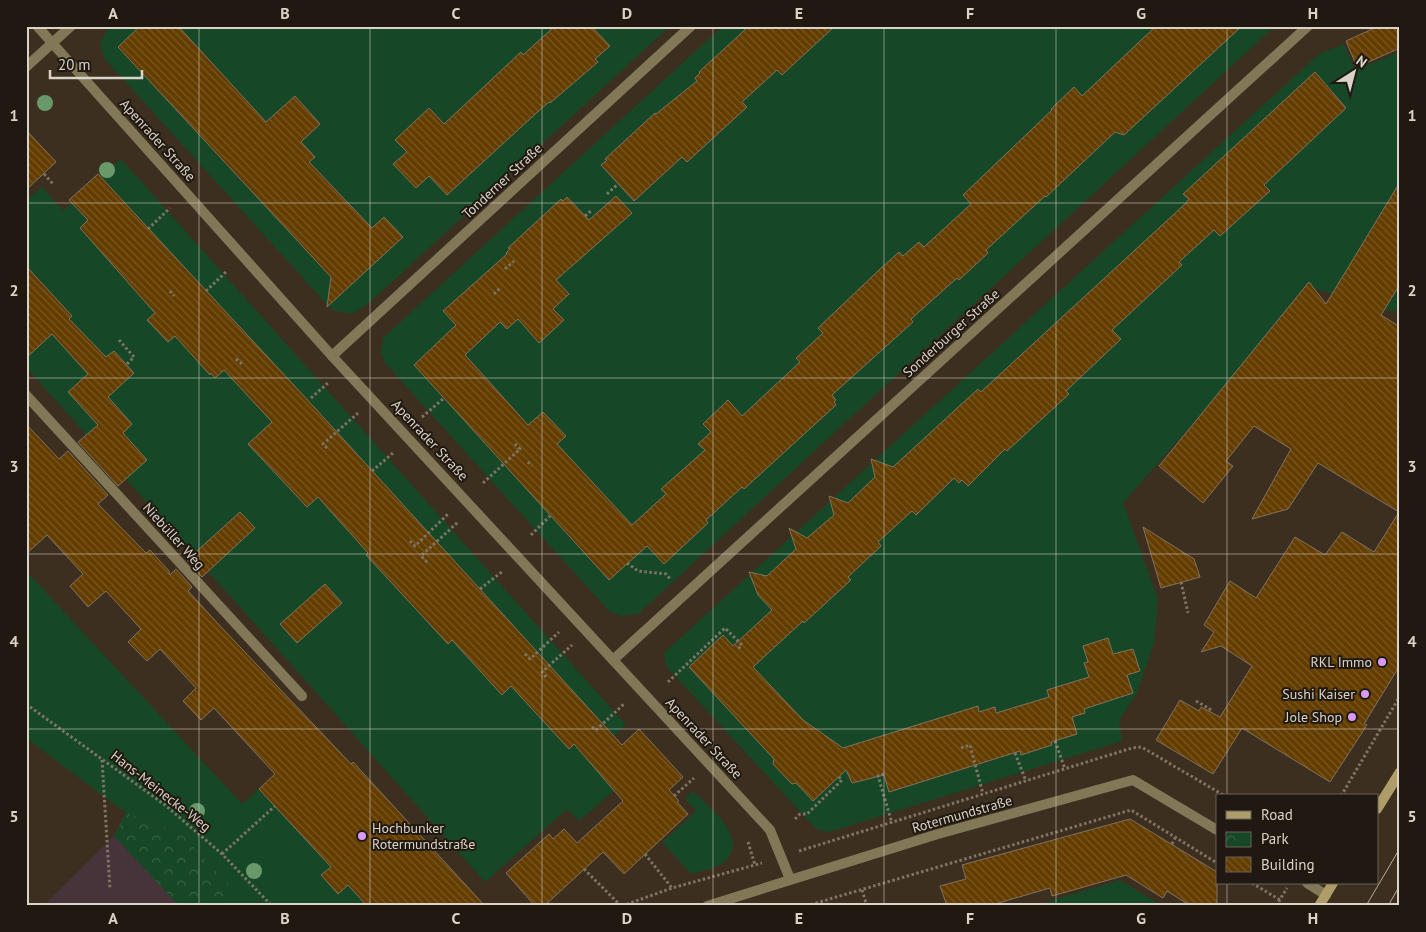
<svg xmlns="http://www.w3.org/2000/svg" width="1426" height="932" viewBox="0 0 1426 932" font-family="'PT Sans',sans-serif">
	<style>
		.commercial { fill: #47333a }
		.green { fill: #164827 }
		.park { fill: url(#park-crowns) }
		.building { fill: url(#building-back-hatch); stroke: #82715f }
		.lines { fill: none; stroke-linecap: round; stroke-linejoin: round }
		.path { stroke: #7f7466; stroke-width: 3; stroke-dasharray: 2.5 2.5; stroke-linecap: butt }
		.service { stroke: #827757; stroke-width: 10 }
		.minor { stroke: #827757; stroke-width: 10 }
		.secondary { stroke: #af9d69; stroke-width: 10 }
		.tram { stroke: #b4aa9e; stroke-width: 1 }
		.tree { fill: #69996a }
		.grid { fill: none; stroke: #dbd2c8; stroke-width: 1; stroke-opacity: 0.55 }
		.poi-dot { fill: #d99af7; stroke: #1f1911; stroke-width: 2 }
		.labels { text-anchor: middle; stroke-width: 4; stroke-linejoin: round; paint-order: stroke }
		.street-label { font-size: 14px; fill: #dbd2c8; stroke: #1f1911 }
		.poi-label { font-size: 14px; fill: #dbd2c8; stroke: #1f1911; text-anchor: end }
		.neatline { fill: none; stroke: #dbd2c8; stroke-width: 2 }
		.grid-label { font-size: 16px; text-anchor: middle; font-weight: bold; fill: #dbd2c8 }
	</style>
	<defs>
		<pattern id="park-crowns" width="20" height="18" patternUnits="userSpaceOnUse" patternTransform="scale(1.25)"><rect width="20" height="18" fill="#164827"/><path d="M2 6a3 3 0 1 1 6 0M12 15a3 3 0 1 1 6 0" fill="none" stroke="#376245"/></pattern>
		<pattern id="building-back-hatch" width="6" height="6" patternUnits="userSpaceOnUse" patternTransform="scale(1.25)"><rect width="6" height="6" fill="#633d00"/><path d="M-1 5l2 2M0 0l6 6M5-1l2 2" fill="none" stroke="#795824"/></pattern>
	</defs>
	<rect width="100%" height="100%" fill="#3d2f1f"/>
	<polygon class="commercial" points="126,813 249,906 43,906 114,836"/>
	<g class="green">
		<polygon points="112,26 670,26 368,304 352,314 332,310 104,58 100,44 106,32"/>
		<polygon points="723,26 1275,26 638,614 622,616 609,611 385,363 381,353 383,338"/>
		<polygon points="1344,44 1355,70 1400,52 1400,302 1395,312 1312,288 1123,503 1158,599 1154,643 1136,695 1119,720 1122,741 829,832 816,829 666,666 664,653 1319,54"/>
		<polygon points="121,159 626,725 599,750 626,780 579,821 567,809 485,882 26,367 26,201 42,187 63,211"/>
		<polygon points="26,571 242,804 259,789 331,867 321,876 338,894 348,885 367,906 249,906 181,834 126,813 26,738"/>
		<path d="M693,791C708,806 752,840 724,862C716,868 701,871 691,874L662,842L696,811L685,799Z"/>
		<polygon points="1120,880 1162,906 1033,906"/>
	</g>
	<polygon class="park" points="126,813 181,834 249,906 179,906 114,836"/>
	<g class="building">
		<polygon points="140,26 178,26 266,122 295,96 320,124 301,142 315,157 309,162 372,228 384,217 403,237 327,307 331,277 118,47"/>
		<polygon points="555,26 591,26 610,46 595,59 598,62 550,103 549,102 543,107 447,195 429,176 416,188 393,164 407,152 395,140 429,108 444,124 521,52 523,55"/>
		<polygon points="749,26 835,26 782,75 777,70 742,102 747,107 687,162 682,157 634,201 601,165 607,160 605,159 655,113 656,114 697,81 695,78 700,73 699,72"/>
		<polygon points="1156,26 1242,26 1124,135 1115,132 1046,197 1045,196 986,250 988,253 959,280 957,278 911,319 913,322 832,395 836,400 834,402 836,405 744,489 742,487 706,520 708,523 664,564 647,546 609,580 414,365 456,325 443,311 507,254 506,253 510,249 508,248 561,199 563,201 567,197 589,220 616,196 632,213 556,280 569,294 553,309 564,320 539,343 518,319 507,329 500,322 465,355 528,425 543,412 566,436 557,444 632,525 666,494 661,489 705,450 698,444 711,432 703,424 728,400 742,416 800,362 796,358 823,333 818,328 879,270 899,252 903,256 919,242 924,247 971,204 963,195 1052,110 1051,109 1074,87 1082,96"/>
		<polygon points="1379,26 1400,26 1400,48 1357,67 1346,41"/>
		<polygon points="1315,72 1346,108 1264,185 1270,191 1220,236 1214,230 1179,262 1182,265 1112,330 1121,339 1066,391 1069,394 1007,451 1005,449 968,486 962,480 959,483 954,478 916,515 912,511 878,542 881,546 848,577 851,580 804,623 803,621 753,667 803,720 843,748 978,706 979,712 995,707 996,713 1049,697 1047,690 1089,677 1084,663 1088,662 1083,646 1108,638 1113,654 1133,649 1140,671 1127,675 1133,693 1084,709 1085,713 1072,717 1077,734 1051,742 1052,745 1021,755 1020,751 889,792 884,775 852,783 846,770 813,801 796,783 792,784 773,764 774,759 689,667 723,635 733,646 772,610 758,595 749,572 767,576 796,549 789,528 807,538 834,515 829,496 848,503 875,477 871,459 893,467 978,389 981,392 983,390 1185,204 1189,199 1183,194"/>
		<polygon points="26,130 56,162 26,190"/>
		<polygon points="98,174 314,407 622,745 639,729 683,777 669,790 679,801 677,802 688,814 624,874 603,852 544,906 535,906 506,873 549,834 553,839 564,829 577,843 623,801 574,744 569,749 511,686 502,695 452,640 448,644 366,555 368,553 318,497 307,507 248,444 272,422 224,370 215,378 211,373 210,375 175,336 168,342 147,320 155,313 80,228 88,220 69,200"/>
		<polygon points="1400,182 1400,284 1381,315 1400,327 1400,665 1364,724 1367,725 1330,782 1242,728 1213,774 1156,740 1180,700 1199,711 1201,707 1220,717 1252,666 1221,646 1201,652 1214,632 1204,625 1230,581 1256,598 1295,537 1325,555 1342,532 1374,552 1399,512 1318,463 1288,509 1252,519 1291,449 1254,426 1226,461 1233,466 1203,503 1159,466 1309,282 1326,304"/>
		<polygon points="26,266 72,316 69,319 106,357 114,351 134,373 108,397 132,424 123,433 147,460 118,486 78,442 98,425 68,392 88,374 52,334 26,358"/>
		<polygon points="26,424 59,459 68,451 108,495 98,504 146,553 150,550 169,571 170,575 176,569 192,587 188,591 222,628 351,764 353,762 485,906 367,906 348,885 338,894 321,875 331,867 259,789 275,774 214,708 201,720 183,701 196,688 160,649 147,661 128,642 141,629 106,591 88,607 70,586 83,574 47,535 26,554"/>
		<polygon points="240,512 255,528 202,577 187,560"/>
		<polygon points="1143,527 1194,559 1200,577 1161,588"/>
		<polygon points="325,584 342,603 297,643 280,624"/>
		<polygon points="1130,819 1217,872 1217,906 1191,906 1167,891 1163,898 1126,875 1052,896 1050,888 988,906 947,906 940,886 966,879 962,865"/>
	</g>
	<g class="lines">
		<g class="path">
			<polyline points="44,174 53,184"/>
			<polyline points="607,194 618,184"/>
			<polyline points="585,216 592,210"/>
			<polyline points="148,229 170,208"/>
			<polyline points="505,269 514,261"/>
			<polyline points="170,291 174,296"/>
			<polyline points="206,291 227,271"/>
			<polyline points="494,294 500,288"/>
			<polyline points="119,340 134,357 126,365"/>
			<polyline points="236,359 242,364"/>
			<polyline points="311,398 329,382"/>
			<polyline points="422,417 443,399"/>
			<polyline points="327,448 323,444 358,413"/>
			<polyline points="528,462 532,466"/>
			<polyline points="372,471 393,453"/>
			<polyline points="483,483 520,449 515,444"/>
			<polyline points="531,535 550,516"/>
			<polyline points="410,541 415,546 449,513"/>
			<polyline points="427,562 421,556 458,522"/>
			<polyline points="627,563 638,571 666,574 671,580"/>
			<polyline points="1181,582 1188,613"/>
			<polyline points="480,589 503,571"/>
			<polyline points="525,654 530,659 559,632"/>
			<polyline points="546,677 542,672 572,645"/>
			<polyline points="668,682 725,628 742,645 737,650"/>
			<polyline points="1196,701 1210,709 1209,711"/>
			<polyline points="26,704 165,805 222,854 272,906"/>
			<polyline points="592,727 596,730 625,703"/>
			<polyline points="1055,741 1065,769"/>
			<polyline points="961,748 970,745 983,794"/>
			<polyline points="1015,753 1026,781"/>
			<polyline points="102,760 110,889"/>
			<polyline points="884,774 878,776 892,823"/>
			<polyline points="674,796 694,778"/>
			<polyline points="1341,796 1400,696"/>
			<polyline points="795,819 800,814 807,814 842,780 839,777"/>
			<polyline points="748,842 755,865"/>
			<polyline points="1172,844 1175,838"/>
			<polyline points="799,851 1132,748 1141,747 1145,749 1225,796"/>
			<polyline points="222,854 275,806"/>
			<polyline points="645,854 672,888"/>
			<polyline points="584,869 621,906"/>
			<polyline points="1252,883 1280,900"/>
			<polyline points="862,890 867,906"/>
			<polyline points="547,903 549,906"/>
			<polyline points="622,906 672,888 762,863"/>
			<polyline points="806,906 1131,810 1217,863"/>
			<polyline points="1276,906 1287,888"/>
		</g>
		<polyline class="service" points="26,395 302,696"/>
		<g class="minor">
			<polyline points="37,26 332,356 770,830 790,879"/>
			<polyline points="26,67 71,26"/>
			<polyline points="332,356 691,26"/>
			<polyline points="613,660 1308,26"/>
			<polyline points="1307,883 1326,895"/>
			<polyline points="707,906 938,834 1133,780 1217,830"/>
		</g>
		<g class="secondary">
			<polyline points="1377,809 1400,772"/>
			<polyline points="1319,906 1333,883"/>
		</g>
		<g class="tram">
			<polyline points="1366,906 1400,848"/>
			<polyline points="1388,906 1400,885"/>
		</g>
	</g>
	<g class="tree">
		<circle cx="45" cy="103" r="8"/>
		<circle cx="107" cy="170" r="8"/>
		<circle cx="197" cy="811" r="8"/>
		<circle cx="254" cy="871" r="8"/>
	</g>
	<path class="grid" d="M199,26V906M370,26V906M542,26V906M713,26V906M884,26V906M1056,26V906M1227,26V796M26,203H1400M26,378H1400M26,554H1400M26,729H1400M1227,883V906"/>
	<g class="poi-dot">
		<circle cx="1382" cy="662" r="5"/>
		<circle cx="1365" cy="694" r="5"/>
		<circle cx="1352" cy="717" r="5"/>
		<circle cx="362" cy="836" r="5"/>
	</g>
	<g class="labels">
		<g class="street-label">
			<text transform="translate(158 140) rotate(48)" y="5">Apenrader Straße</text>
			<text transform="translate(502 181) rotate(-43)" y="5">Tonderner Straße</text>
			<text transform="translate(951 333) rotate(-42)" y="5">Sonderburger Straße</text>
			<text transform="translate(430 440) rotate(47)" y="5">Apenrader Straße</text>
			<text transform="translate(174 536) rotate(48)" y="5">Niebüller Weg</text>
			<text transform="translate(704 738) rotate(47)" y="5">Apenrader Straße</text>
			<text transform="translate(161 791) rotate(38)" y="5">Hans-Meinecke-Weg</text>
			<text transform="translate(962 814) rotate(-16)" y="5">Rotermundstraße</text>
		</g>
		<g class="poi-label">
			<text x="1372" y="667">RKL Immo</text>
			<text x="1355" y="699">Sushi Kaiser</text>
			<text x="1342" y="722">Jole Shop</text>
			<text x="372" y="833" text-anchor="start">Hochbunker<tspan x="372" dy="16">Rotermundstraße</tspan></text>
		</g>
	</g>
	<rect width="1426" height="932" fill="none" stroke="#1f1911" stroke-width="55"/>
	<rect x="1216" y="794" width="162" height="90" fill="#1f1911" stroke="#6a635a"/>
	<rect x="1226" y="811" width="25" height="8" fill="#af9d69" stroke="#6a635a"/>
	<text x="1261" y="820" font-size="15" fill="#dbd2c8">Road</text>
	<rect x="1226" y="832" width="25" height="15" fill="url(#park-crowns)" stroke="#6a635a"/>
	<text x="1261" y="844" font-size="15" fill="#dbd2c8">Park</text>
	<rect x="1226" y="857" width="25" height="15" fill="url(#building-back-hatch)" stroke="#6a635a"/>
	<text x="1261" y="870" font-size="15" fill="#dbd2c8">Building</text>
	<g transform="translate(1354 72) rotate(36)" stroke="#1f1911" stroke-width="4" paint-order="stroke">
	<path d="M0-4L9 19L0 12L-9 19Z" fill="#dbd2c8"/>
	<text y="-8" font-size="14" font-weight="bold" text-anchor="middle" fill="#dbd2c8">N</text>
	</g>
	<path d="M50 70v8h92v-8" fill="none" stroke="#dbd2c8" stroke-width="2.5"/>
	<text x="58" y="70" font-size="15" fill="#dbd2c8" stroke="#1f1911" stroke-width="4" paint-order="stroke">20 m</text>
	<rect x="28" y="28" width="1370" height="876" class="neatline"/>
	<g class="grid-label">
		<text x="113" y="19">A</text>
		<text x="285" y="19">B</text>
		<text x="456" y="19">C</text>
		<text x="627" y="19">D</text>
		<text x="799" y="19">E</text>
		<text x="970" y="19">F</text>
		<text x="1141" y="19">G</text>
		<text x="1313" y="19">H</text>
		<text x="14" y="121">1</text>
		<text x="1412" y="121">1</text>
		<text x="14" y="296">2</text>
		<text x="1412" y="296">2</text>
		<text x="14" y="472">3</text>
		<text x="1412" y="472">3</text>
		<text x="14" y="647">4</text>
		<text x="1412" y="647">4</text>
		<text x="14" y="822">5</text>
		<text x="1412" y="822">5</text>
		<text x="113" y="924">A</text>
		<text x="285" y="924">B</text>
		<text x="456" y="924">C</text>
		<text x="627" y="924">D</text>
		<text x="799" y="924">E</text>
		<text x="970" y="924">F</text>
		<text x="1141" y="924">G</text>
		<text x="1313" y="924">H</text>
	</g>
</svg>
